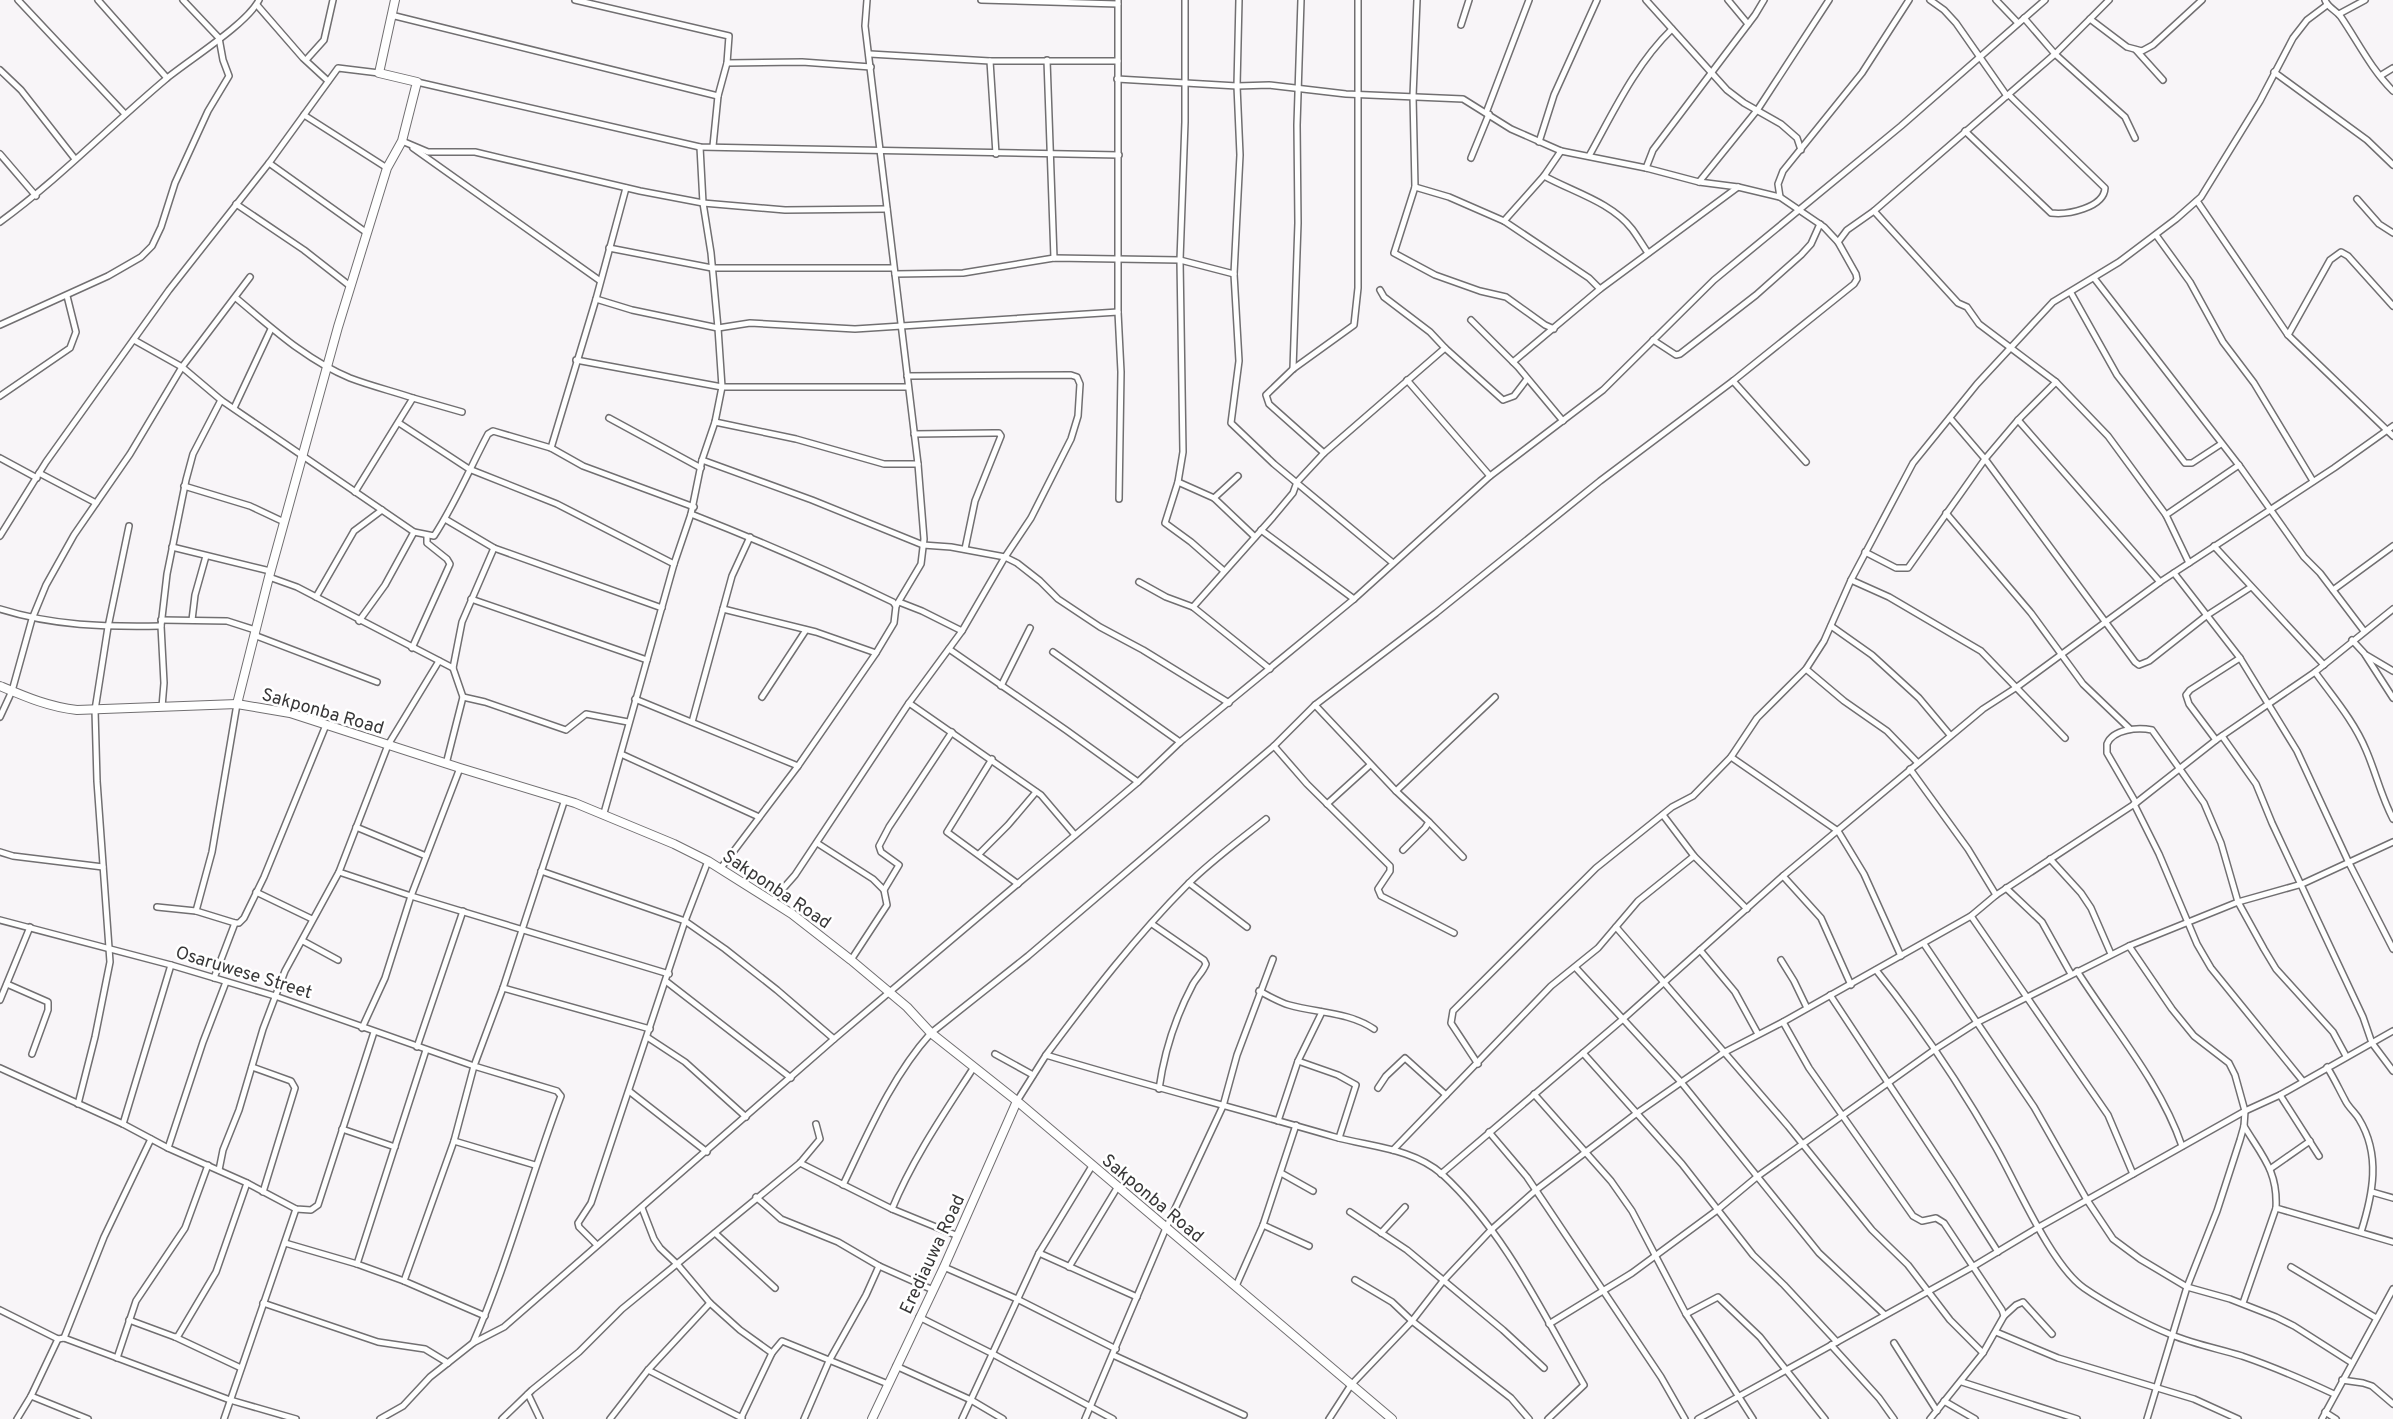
<svg xmlns="http://www.w3.org/2000/svg" width="2393" height="1419" viewBox="0 0 2393 1419" font-family="Overpass,sans-serif">
	<style>
		.lines { fill: none; stroke-linecap: round; stroke-linejoin: round }
		.street-casing { stroke: #716f71; stroke-width: 8 }
		.secondary-casing { stroke: #716f71; stroke-width: 10 }
		.street { stroke: #fff; stroke-width: 5 }
		.secondary { stroke: #fff; stroke-width: 8 }
		.labels { text-anchor: middle; stroke-width: 5; stroke-linejoin: round; paint-order: stroke }
		.street-label { font-size: 18px; fill: #373637; stroke: #fff }
	</style>
	<rect width="100%" height="100%" fill="#f8f5f8"/>
	<g class="lines">
		<defs>
			<g id="street">
				<polyline points="18,0 125,114"/>
				<polyline points="98,0 167,78"/>
				<polyline points="575,0 729,36 727,63 718,96 713,146"/>
				<polyline points="981,0 1118,4"/>
				<polyline points="1118,0 1118,312 1121,372 1119,499"/>
				<polyline points="1185,0 1185,122 1180,260 1183,452 1178,482 1165,523 1191,542 1224,571"/>
				<polyline points="1239,0 1237,86 1240,155 1234,274 1239,361 1231,423 1274,464 1393,563"/>
				<polyline points="1417,0 1413,96 1415,187 1394,253 1435,275 1480,291 1506,297 1545,325 1554,329"/>
				<polyline points="1646,0 1727,90 1744,103 1781,124 1797,138 1801,150"/>
				<polyline points="1728,0 1748,24"/>
				<polyline points="1930,0 1944,10 1956,23 2007,96"/>
				<polyline points="1996,0 2018,23"/>
				<path d="M2325,0C2328,8 2336,10 2341,17C2358,42 2371,69 2393,91"/>
				<polyline points="257,5 303,58 328,81"/>
				<polyline points="2339,14 2365,0"/>
				<polyline points="391,15 718,96"/>
				<polyline points="2024,18 2055,54 2125,117 2135,138"/>
				<polyline points="2090,19 2127,47 2142,51 2153,45 2202,0"/>
				<polyline points="1461,25 1469,0"/>
				<polyline points="2136,50 2163,80"/>
				<polyline points="870,54 990,61 1118,61"/>
				<polyline points="306,60 324,40 333,0"/>
				<polyline points="1047,60 1054,258"/>
				<polyline points="990,61 996,154"/>
				<polyline points="727,63 802,62 871,67"/>
				<polyline points="0,70 21,90 75,159"/>
				<polyline points="2274,72 2367,140 2393,165"/>
				<polyline points="2380,76 2393,68"/>
				<polyline points="417,82 700,147 1119,155"/>
				<polyline points="1486,113 1529,0"/>
				<polyline points="304,115 387,168"/>
				<path d="M1965,131L2051,213C2067,215 2104,208 2105,188L2009,95"/>
				<polyline points="402,141 428,152 475,152 640,191 703,203 785,210 887,209"/>
				<polyline points="1539,142 1554,95 1597,0"/>
				<polyline points="413,148 599,280"/>
				<polyline points="0,154 36,196"/>
				<path d="M1589,156C1614,111 1635,65 1672,29"/>
				<polyline points="1471,158 1489,114"/>
				<polyline points="269,163 367,233"/>
				<polyline points="1646,168 1653,150 1755,15 1764,0"/>
				<path d="M1544,176C1573,192 1611,202 1632,229C1638,237 1643,246 1648,253"/>
				<polyline points="1699,182 1758,109 1829,0"/>
				<polyline points="1415,187 1449,197 1504,221 1589,278 1600,289"/>
				<polyline points="1780,197 1778,184 1783,171 1862,73 1909,0"/>
				<polyline points="2357,199 2379,224 2393,233"/>
				<polyline points="2197,201 2288,335 2393,436"/>
				<polyline points="236,204 304,250 350,286"/>
				<polyline points="1874,211 1958,303 1967,307 1979,324 2056,382 2108,436 2166,515 2189,563"/>
				<polyline points="1504,221 1544,176 1561,151"/>
				<path d="M0,222C59,179 110,126 166,79C189,60 247,24 259,0"/>
				<polyline points="2156,235 2190,282 2223,342 2254,383 2313,481"/>
				<polyline points="1838,242 1847,230 1874,211 2055,54 2109,0"/>
				<polyline points="609,248 712,268 893,268"/>
				<polyline points="895,274 963,273 1054,258 1180,260 1234,274"/>
				<polyline points="2094,278 2241,468 2304,557 2320,573 2364,631"/>
				<polyline points="2071,293 2117,375 2185,463 2192,463 2221,444"/>
				<path d="M236,298C272,328 306,360 350,378C371,386 392,391 413,398"/>
				<polyline points="596,299 632,310 718,328 750,323 855,329 1118,312"/>
				<polyline points="1471,320 1518,367 1563,421"/>
				<polyline points="0,325 108,276 141,257 152,246 161,227 175,183 208,111 229,76 223,60 219,38 183,0"/>
				<polyline points="2288,335 2330,260 2341,252 2348,256 2393,306"/>
				<path d="M134,340L182,367L221,400L414,532L434,536C455,504 470,468 488,434L493,431L551,448L583,466L694,507"/>
				<polyline points="1653,340 1676,355 1680,354 1756,295 1801,255 1811,244 1820,224"/>
				<polyline points="1445,348 1503,400 1514,396 1527,379"/>
				<polyline points="576,360 722,387 908,387"/>
				<polyline points="1513,362 1600,289 1738,187"/>
				<polyline points="1293,369 1298,223 1297,125 1301,0"/>
				<polyline points="1407,380 1490,476"/>
				<polyline points="1733,381 1806,462"/>
				<polyline points="0,396 70,348 76,332 67,296"/>
				<polyline points="234,408 271,329"/>
				<polyline points="609,418 701,468"/>
				<polyline points="1950,418 1985,459 2135,662 2139,665 2149,661 2206,616 2251,587"/>
				<polyline points="2018,420 2160,582"/>
				<polyline points="715,422 796,439 884,464 918,464"/>
				<polyline points="399,423 469,469 557,504 674,564"/>
				<polyline points="914,434 994,433 999,433 1001,436 975,501 965,549"/>
				<polyline points="551,448 596,299 626,188"/>
				<polyline points="1324,453 1269,404 1266,395 1293,369 1354,325 1358,288 1358,0"/>
				<polyline points="0,458 37,478"/>
				<polyline points="702,460 812,500 923,545 951,547 1005,557 1017,563 1040,581 1058,599 1100,627 1143,650 1229,703"/>
				<polyline points="39,473 96,503"/>
				<polyline points="1178,482 1214,498 1255,537"/>
				<polyline points="184,486 250,506 284,522"/>
				<polyline points="355,492 413,398 462,412"/>
				<polyline points="1214,498 1238,476"/>
				<polyline points="1946,513 2031,613 2083,684 2130,729"/>
				<path d="M691,514C760,541 827,570 893,602L896,606"/>
				<polyline points="2166,515 2239,465"/>
				<polyline points="445,519 494,548 662,608"/>
				<polyline points="1261,530 1354,599"/>
				<polyline points="0,536 46,462 169,290 269,163 338,68 379,73"/>
				<polyline points="2214,546 2324,665"/>
				<polyline points="172,547 270,571"/>
				<polyline points="1865,552 1896,568 1908,568 1985,459 2018,420 2056,382"/>
				<polyline points="2174,573 2240,658 2297,751 2349,863 2393,949"/>
				<polyline points="269,577 297,587 453,668"/>
				<polyline points="1851,580 1889,597 1981,651 2065,738"/>
				<polyline points="1139,582 1166,597 1193,607 1270,669"/>
				<polyline points="2333,590 2393,546"/>
				<polyline points="316,597 354,531 382,510"/>
				<polyline points="471,599 647,660"/>
				<polyline points="899,602 922,611 962,631"/>
				<polyline points="1193,607 1273,517 1293,493 1297,482 1324,453 1445,348 1430,332 1384,297 1380,290"/>
				<path d="M0,609C54,626 105,627 161,626"/>
				<polyline points="723,609 816,632 876,653"/>
				<polyline points="161,620 227,621 255,630"/>
				<polyline points="192,620 195,595 206,556"/>
				<polyline points="359,621 385,585 414,532"/>
				<polyline points="1831,626 1872,655 1919,698 1950,735"/>
				<polyline points="254,635 377,682"/>
				<polyline points="2352,640 2364,653 2393,698"/>
				<polyline points="412,648 450,564 447,559 427,543 427,536"/>
				<polyline points="949,649 1066,730 1138,782"/>
				<polyline points="1053,652 1180,742"/>
				<polyline points="2366,655 2393,671"/>
				<polyline points="1806,669 1844,701 1887,731 1918,763"/>
				<path d="M2315,672C2333,697 2354,721 2366,750C2376,773 2381,796 2393,819"/>
				<polyline points="1001,686 1030,628"/>
				<polyline points="463,697 485,702 566,730 586,714 628,722"/>
				<polyline points="762,697 806,630"/>
				<polyline points="635,699 798,766"/>
				<polyline points="909,703 1041,795 1075,835"/>
				<polyline points="1315,705 1396,791 1429,822 1463,857"/>
				<polyline points="162,707 164,683 161,626 167,574 186,480 193,454 221,400"/>
				<polyline points="0,717 12,691 32,619 46,585 74,535 130,454 182,367 250,277"/>
				<polyline points="692,722 732,576 750,537"/>
				<polyline points="2222,736 2256,784 2272,823 2363,1017 2372,1043 2393,1071"/>
				<polyline points="2216,740 2189,704 2186,695 2190,690 2240,658"/>
				<polyline points="1274,746 1307,784 1390,866 1390,871 1378,889 1381,896 1454,933"/>
				<polyline points="621,754 759,817"/>
				<polyline points="1731,757 1838,831 1864,874 1901,956"/>
				<polyline points="992,759 947,832 1018,884"/>
				<polyline points="446,764 463,697 453,668 462,622 494,548"/>
				<polyline points="1910,769 1968,849 1996,895"/>
				<polyline points="1396,791 1495,697"/>
				<path d="M2136,803L2107,753V744C2113,729 2138,727 2152,730L2204,803L2221,843L2238,902L2264,949L2276,969L2333,1032L2346,1056"/>
				<polyline points="1327,804 1370,765"/>
				<polyline points="2134,804 2159,854 2197,944 2211,968 2302,1080"/>
				<polyline points="604,813 674,564 691,514 702,460 715,422 722,387 718,328 711,253 703,203 700,147"/>
				<polyline points="1663,815 1694,856 1747,909"/>
				<polyline points="356,827 426,856"/>
				<polyline points="817,843 873,879 884,890 887,905 851,960"/>
				<polyline points="1403,850 1425,828 1429,822"/>
				<polyline points="0,852 13,856 103,867"/>
				<polyline points="979,854 1008,825 1036,792"/>
				<polyline points="2050,859 2081,893 2091,908 2111,954"/>
				<polyline points="721,868 798,766 876,653 894,623 896,606 921,564 924,539 918,464 865,26 867,0"/>
				<polyline points="541,871 685,921 725,949 777,990 834,1039"/>
				<polyline points="339,872 411,896 669,974"/>
				<polyline points="1783,876 1821,918 1851,985"/>
				<polyline points="1189,883 1247,927"/>
				<polyline points="2006,888 2042,922 2071,974"/>
				<polyline points="884,890 899,865 881,852 879,846 889,827 952,732"/>
				<polyline points="256,892 312,919"/>
				<polyline points="773,900 795,875 909,703 962,631 1005,557 1031,518 1071,439 1078,416 1080,384 1077,377 1071,375 907,376"/>
				<polyline points="157,907 196,911 235,923 239,923 244,918 264,877 326,725"/>
				<polyline points="196,911 212,852 237,704"/>
				<polyline points="1971,916 2108,1115 2133,1174"/>
				<polyline points="0,920 171,965 275,996 474,1066 454,1141 404,1281"/>
				<path d="M1152,924L1204,960L1206,964C1203,972 1197,977 1193,984C1176,1016 1164,1053 1159,1089"/>
				<polyline points="1616,927 1788,1126 1872,1230 1908,1265 1950,1320 1983,1353"/>
				<polyline points="303,941 338,960"/>
				<polyline points="1924,944 2034,1107 2087,1200 2113,1239 2140,1259 2187,1287 2230,1299 2276,1317 2294,1326 2352,1363"/>
				<polyline points="2129,946 2172,1009 2194,1036 2229,1063 2235,1075 2245,1111 2244,1126 2240,1140 2217,1211 2187,1287 2147,1419"/>
				<polyline points="1700,950 1735,992 1758,1034"/>
				<polyline points="1781,960 1794,981 1807,1008"/>
				<polyline points="1576,968 1681,1082 1819,1253 1884,1314"/>
				<path d="M1876,970C1921,1026 1960,1085 1995,1146C2017,1184 2051,1265 2084,1288C2107,1304 2147,1325 2172,1335C2194,1344 2219,1349 2242,1356C2274,1367 2304,1380 2334,1394"/>
				<path d="M2077,971C2113,1028 2160,1082 2182,1146"/>
				<polyline points="214,978 235,923"/>
				<polyline points="667,982 791,1078"/>
				<polyline points="7,984 48,1002 48,1010 32,1054"/>
				<polyline points="503,988 650,1029"/>
				<path d="M1259,991C1269,996 1279,1002 1289,1005C1317,1013 1349,1012 1374,1029"/>
				<polyline points="1830,995 1953,1181 1998,1252"/>
				<polyline points="0,1000 30,927"/>
				<polyline points="1783,1022 1809,1068 1913,1216 1922,1221 1936,1218 1944,1223 2002,1310 2004,1316 1983,1353 1930,1419"/>
				<polyline points="362,1028 385,978 411,896 460,768"/>
				<polyline points="647,1037 685,1062 746,1117"/>
				<polyline points="417,1047 463,911"/>
				<polyline points="1583,1053 1682,1164 1753,1255 1784,1285 1837,1342"/>
				<polyline points="995,1054 1033,1075"/>
				<path d="M1046,1055C1090,996 1136,936 1188,884C1212,860 1240,840 1266,819"/>
				<polyline points="1298,1061 1338,1075 1356,1085 1339,1138"/>
				<polyline points="1478,1064 1451,1023 1453,1011 1596,868 1672,807 1693,796 1731,757 1757,718 1806,669 1824,641 1851,580 1913,463 1977,384 2053,302 2119,262 2176,219 2201,197 2260,101 2293,38 2307,20 2327,5"/>
				<polyline points="252,1067 291,1081 295,1088 263,1192"/>
				<path d="M2327,1067C2334,1078 2339,1089 2345,1100C2348,1107 2355,1112 2359,1119C2381,1155 2373,1194 2361,1232"/>
				<polyline points="0,1068 123,1124 168,1148 247,1183 296,1209 311,1210 318,1205 374,1032"/>
				<polyline points="1378,1088 1386,1076 1405,1058 1446,1095"/>
				<polyline points="629,1091 707,1152"/>
				<polyline points="1534,1094 1611,1181 1632,1211 1686,1314 1753,1419"/>
				<polyline points="2280,1095 2319,1156"/>
				<path d="M1017,1101L1046,1055C1142,1084 1239,1109 1335,1137C1371,1147 1412,1148 1442,1174C1505,1232 1542,1312 1584,1385L1548,1419"/>
				<polyline points="78,1104 95,1037 110,962 97,781 95,710 108,627 129,526"/>
				<polyline points="1278,1121 1298,1061 1322,1012"/>
				<polyline points="123,1124 171,965"/>
				<path d="M2244,1126C2262,1156 2278,1171 2276,1208L2393,1242"/>
				<polyline points="342,1129 395,1147"/>
				<polyline points="1489,1132 1527,1177 1661,1377 1685,1419"/>
				<polyline points="454,1141 535,1165"/>
				<polyline points="168,1148 203,1042 226,982"/>
				<polyline points="1393,1150 1551,986 1598,948 1638,901 1694,856"/>
				<polyline points="800,1163 892,1209 958,1236"/>
				<polyline points="2270,1169 2310,1141"/>
				<polyline points="219,1170 223,1150 239,1110 263,1029 285,971 339,872 388,745 439,661"/>
				<polyline points="1281,1173 1313,1191"/>
				<polyline points="1441,1174 1623,1019 1783,876 1983,709 2017,687 2160,582 2334,468 2393,426"/>
				<path d="M843,1185C868,1133 892,1076 931,1033L1028,956L1274,746L1315,705L1436,613L1600,481L1733,381L1854,284L1857,279L1856,274L1838,242L1824,227L1780,197L1738,187L1699,182L1646,168L1561,151L1511,129L1463,99L1346,94L1269,85L1237,86L1117,79"/>
				<polyline points="2372,1192 2393,1198"/>
				<polyline points="756,1197 781,1219 838,1242 879,1266 933,1290"/>
				<polyline points="642,1208 654,1239 660,1248 678,1265 710,1303 740,1330 772,1353"/>
				<path d="M892,1209C913,1158 945,1112 974,1067"/>
				<polyline points="1350,1212 1407,1250 1503,1330 1544,1368"/>
				<polyline points="1263,1225 1309,1246"/>
				<polyline points="715,1233 775,1288"/>
				<polyline points="1381,1233 1405,1207"/>
				<polyline points="285,1243 357,1264 404,1281 485,1316"/>
				<polyline points="597,1245 579,1227 578,1223 591,1203 685,921 708,861"/>
				<polyline points="1039,1253 1137,1297"/>
				<polyline points="357,1264 426,1050"/>
				<polyline points="944,1267 1017,1299 1116,1349"/>
				<polyline points="1069,1267 1117,1188"/>
				<polyline points="2291,1267 2376,1318"/>
				<polyline points="1355,1280 1392,1302 1412,1321 1511,1398 1529,1419"/>
				<polyline points="1236,1286 1263,1225 1296,1125"/>
				<polyline points="263,1303 378,1342 425,1349 448,1363"/>
				<polyline points="2243,1303 2276,1208"/>
				<polyline points="0,1310 58,1339 64,1338 230,1400 296,1419"/>
				<polyline points="1686,1314 1718,1297 1760,1337 1825,1419"/>
				<polyline points="2004,1316 2016,1305 2023,1302 2052,1334"/>
				<polyline points="919,1317 993,1354 1113,1419"/>
				<polyline points="129,1320 175,1337 241,1368"/>
				<polyline points="1549,1324 1632,1273 1716,1211 1758,1176 1934,1050 1976,1023 2129,946 2238,902 2302,884 2393,842"/>
				<polyline points="1996,1332 2058,1358 2194,1399 2238,1419"/>
				<polyline points="175,1337 178,1336 216,1272 247,1183"/>
				<polyline points="64,1338 104,1237 151,1139"/>
				<path d="M473,1343C508,1263 530,1178 561,1096L557,1091L474,1066L503,988L565,799"/>
				<polyline points="1894,1343 1937,1411"/>
				<polyline points="1831,1345 1879,1398 1894,1419"/>
				<polyline points="1113,1355 1244,1415"/>
				<polyline points="117,1358 136,1301 185,1228 208,1165"/>
				<polyline points="896,1366 971,1400 1003,1419"/>
				<polyline points="648,1370 742,1418"/>
				<polyline points="2342,1380 2363,1383 2372,1386 2393,1404"/>
				<polyline points="1962,1382 2077,1419"/>
				<polyline points="528,1394 540,1419"/>
				<polyline points="31,1396 88,1419"/>
				<polyline points="1944,1401 1975,1419"/>
				<polyline points="2325,1412 2336,1419"/>
				<polyline points="741,1418 772,1353 782,1341 888,1384"/>
				<polyline points="17,1419 31,1396 58,1339"/>
				<polyline points="224,1419 296,1209"/>
				<polyline points="380,1419 403,1406 430,1377 473,1343 504,1327 834,1039 1138,782 1180,742 1354,599 1490,476 1603,390 1714,280 1901,126 2045,0"/>
				<polyline points="502,1419 532,1390 579,1352 622,1309 800,1163 820,1139 816,1124"/>
				<polyline points="610,1419 648,1370 710,1303"/>
				<polyline points="804,1419 829,1361 866,1295 879,1266"/>
				<polyline points="962,1419 1039,1253 1092,1166"/>
				<polyline points="1085,1419 1166,1228 1223,1106 1237,1055 1273,959"/>
				<polyline points="1329,1419 1351,1385 1412,1321 1443,1281 1491,1230 1536,1190 1637,1113 1723,1053 1783,1022 1971,916 1996,895 2136,803 2216,740 2315,672 2393,609"/>
				<polyline points="1698,1419 1974,1266 2039,1227 2245,1111 2280,1095 2393,1031"/>
				<polyline points="2322,1419 2393,1289"/>
			</g>
			<g id="secondary">
				<path d="M0,686C26,697 49,707 77,710L237,704L290,713L460,768L575,803L674,844L708,861L792,914L851,960L907,1007L931,1033L1017,1101L1392,1419"/>
				<polyline points="237,704 269,577 338,327 387,168 402,141 417,82 379,73 395,0"/>
				<polyline points="872,1419 944,1267 1017,1101"/>
			</g>
		</defs>
		<use href="#street" class="street-casing"/>
		<use href="#secondary" class="secondary-casing"/>
		<use href="#street" class="street"/>
		<use href="#secondary" class="secondary"/>
	</g>
	<g class="labels">
		<g class="street-label">
			<text transform="translate(323 711) rotate(16)" y="6">Sakponba Road</text>
			<text transform="translate(777 889) rotate(34)" y="6">Sakponba Road</text>
			<text transform="translate(244 972) rotate(17)" y="6">Osaruwese Street</text>
			<text transform="translate(1153 1198) rotate(40)" y="6">Sakponba Road</text>
			<text transform="translate(932 1254) rotate(-65)" y="6">Erediauwa Road</text>
		</g>
	</g>
</svg>
